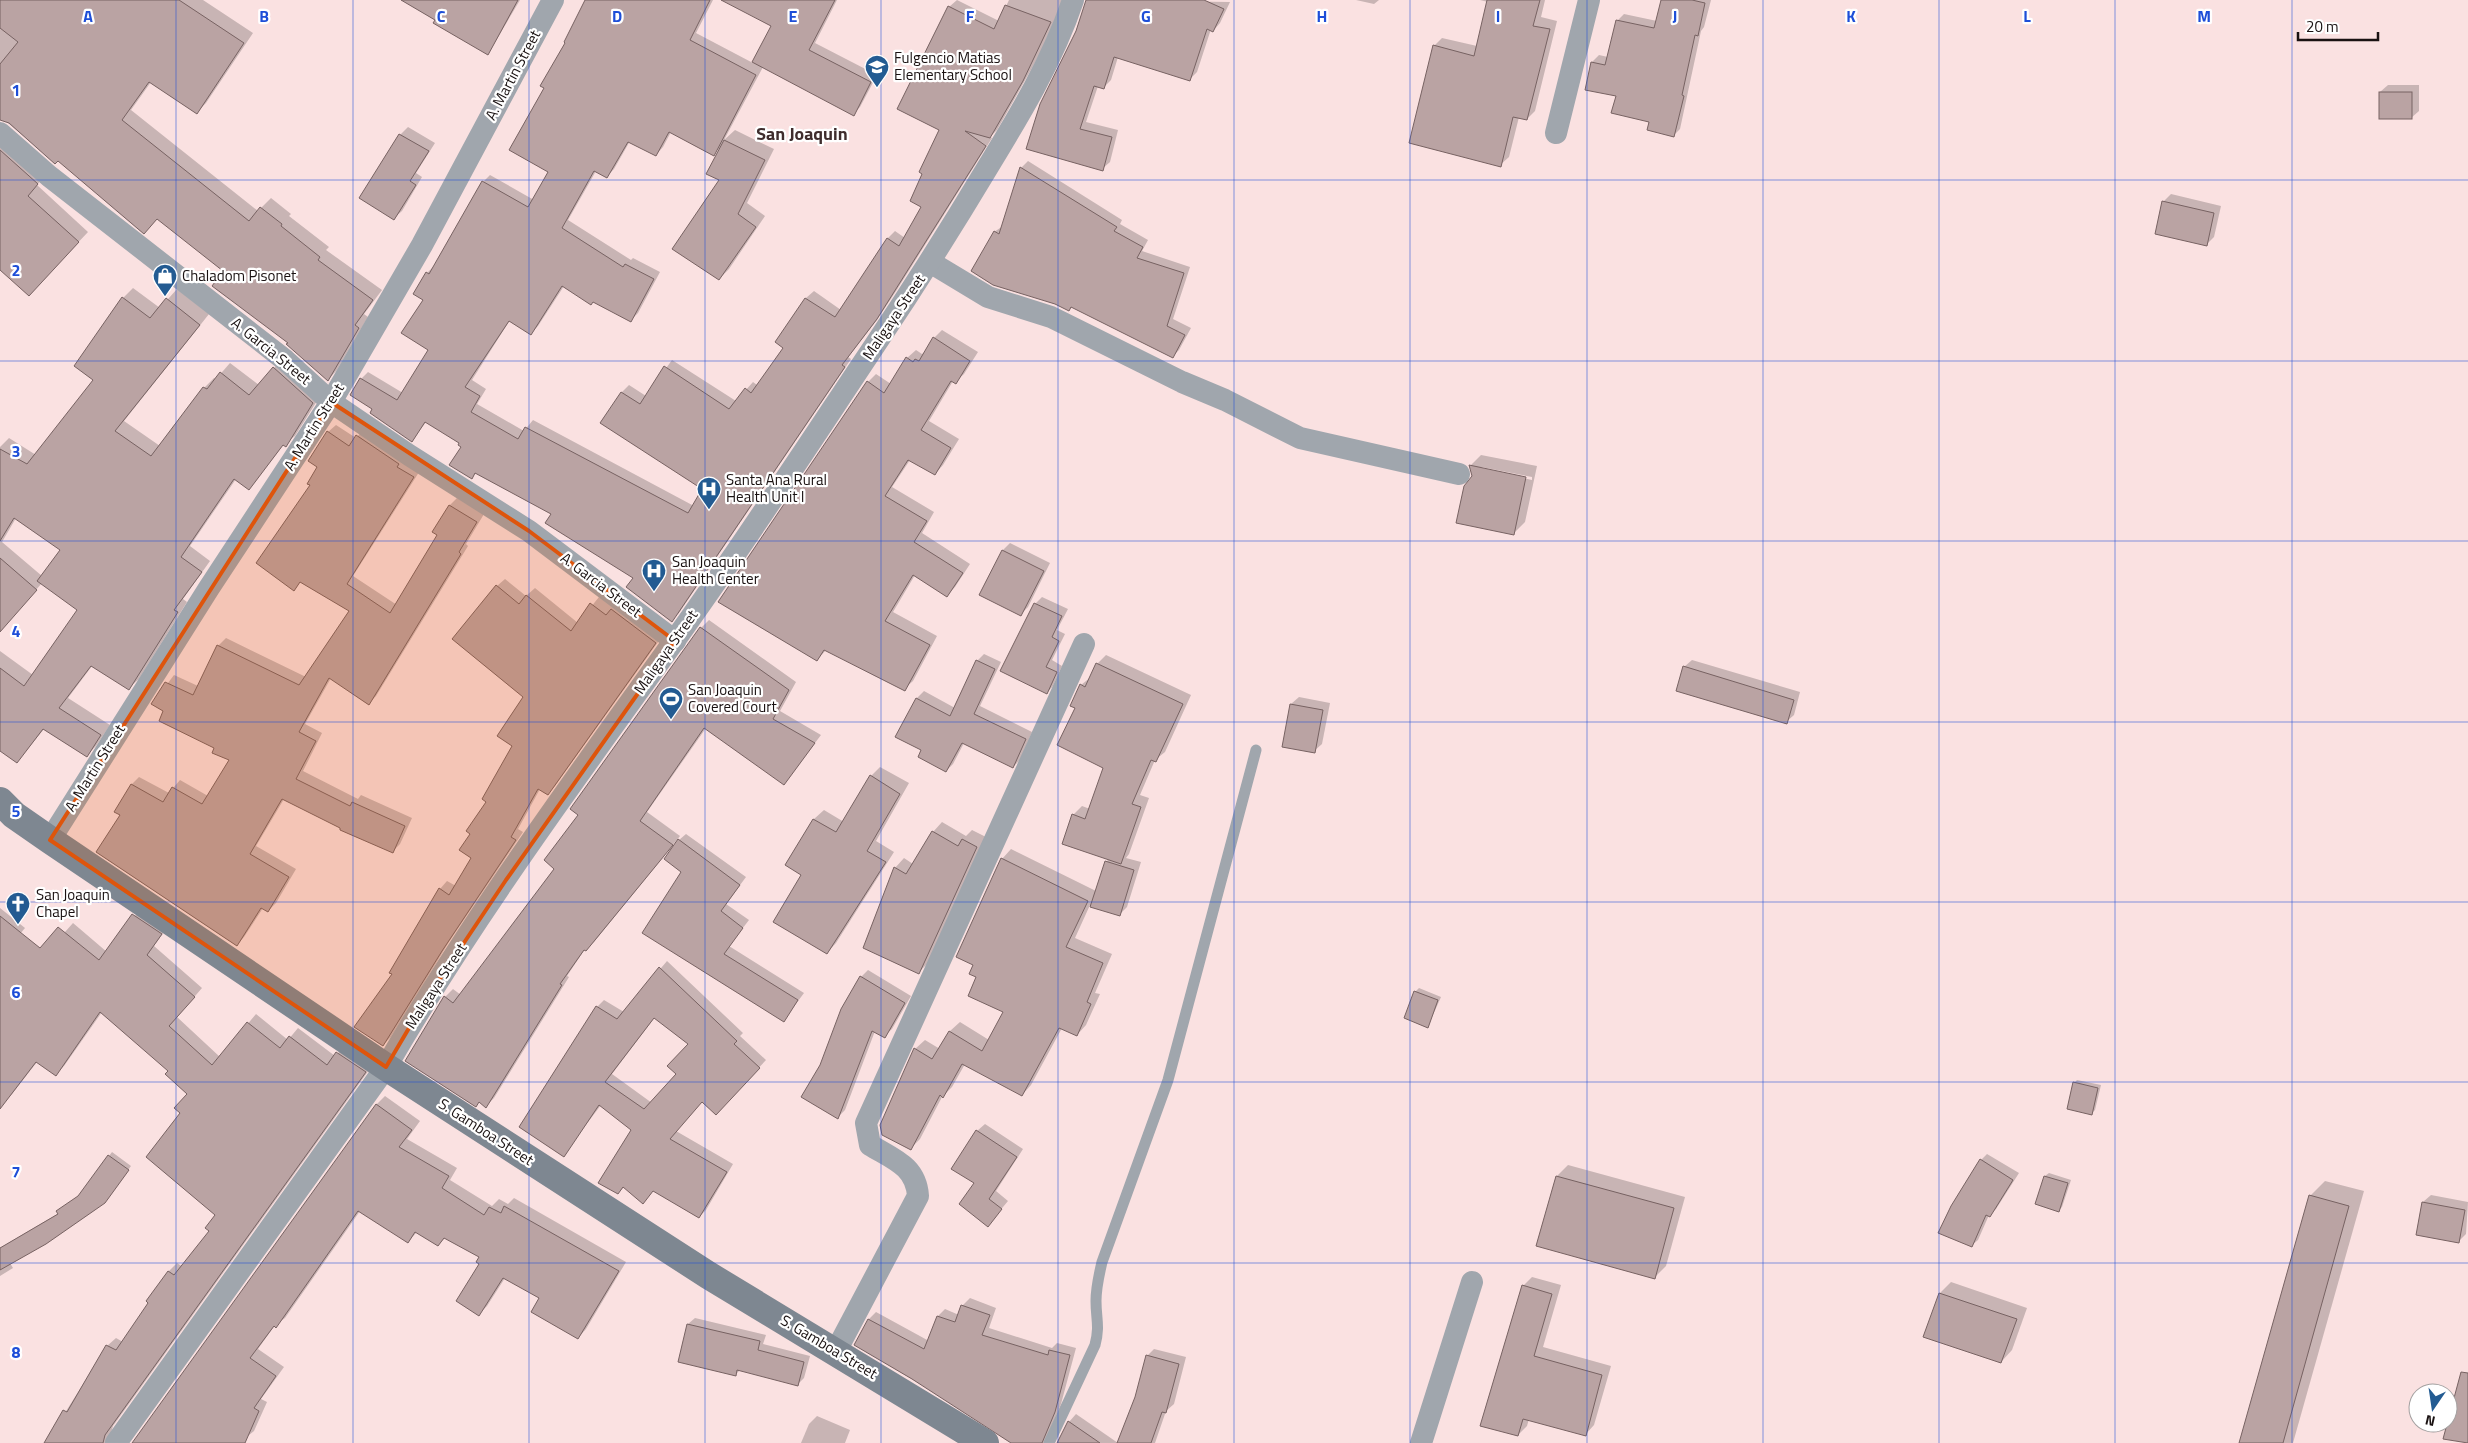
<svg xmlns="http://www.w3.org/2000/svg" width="2468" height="1443" viewBox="0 0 2468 1443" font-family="'Titillium Web',sans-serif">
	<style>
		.shadow { fill: #0003; fill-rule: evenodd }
		.building { fill: #baa3a3; stroke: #776262; fill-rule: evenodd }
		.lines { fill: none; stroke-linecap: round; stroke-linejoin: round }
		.lane { stroke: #a0a6ad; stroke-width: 11 }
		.street { stroke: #a0a6ad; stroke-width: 22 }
		.secondary { stroke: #7e8791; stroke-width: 28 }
		.marked { fill: #de550c; fill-opacity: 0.2; stroke: #de550c; stroke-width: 4; stroke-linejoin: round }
		.grid { fill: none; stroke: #1d4ed8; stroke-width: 1; stroke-opacity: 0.55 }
		.labels { text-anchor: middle; stroke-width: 4.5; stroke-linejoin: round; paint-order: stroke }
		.poi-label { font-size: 15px; fill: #191111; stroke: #fff; text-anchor: start }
		.street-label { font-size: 15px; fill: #191111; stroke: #fff }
		.quarter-label { font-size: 18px; font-weight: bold; fill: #3f2d2d; stroke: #fff }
		.grid-label { font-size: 16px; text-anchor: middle; font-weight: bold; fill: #1d4ed8; stroke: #fff; stroke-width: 4.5; stroke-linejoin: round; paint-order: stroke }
	</style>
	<rect width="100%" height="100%" fill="#fae1e1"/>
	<g class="shadow">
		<polygon points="0,0 203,0 253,33 206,103 197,112 151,82 131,110 258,211 271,198 291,214 289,216 329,247 326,250 382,290 364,314 368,317 337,370 328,380 289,342 225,271 158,218 144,232 58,160 55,162 3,119 0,119"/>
		<polygon points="403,0 520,0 488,54"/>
		<polygon points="586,0 713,0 696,33 753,63 773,25 724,0 837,0 815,43 877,75 860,107 853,114 763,67 724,140 735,130 774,149 747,203 765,216 729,269 719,279 721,147 713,154 671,132 663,147 656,155 630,141 614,169 607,176 596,171 568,220 631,260 633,258 660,272 638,313 631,320 564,286 538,326 531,333 510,320 472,380 486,389 477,404 524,431 533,420 694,506 704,489 602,423 622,392 629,385 646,396 672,360 736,401 753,382 757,385 785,347 777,342 806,298 814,291 841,310 888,238 895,231 905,238 922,206 941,130 949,7 957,0 999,21 1009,0 1063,0 1041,52 997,130 990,137 992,138 898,288 877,320 848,357 851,359 679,613 671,620 634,577 553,514 476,473 472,478 461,442 427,421 412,440 374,409 361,379 368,372 403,393 429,350 425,300 427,273 434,266 483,182 490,175 534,200 549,171 545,88"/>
		<polygon points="1087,0 1230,2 1220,23 1213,31 1211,29 1197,72 1190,79 1118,57 1111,80 1104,87 1098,86 1086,122 1118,130 1110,162 1102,169 1028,148 1069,50"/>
		<polygon points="1356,0 1379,0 1374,4"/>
		<polygon points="1480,0 1545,0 1541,17 1557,21 1535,111 1527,119 1519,117 1509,157 1500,165 1434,46 1442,38 1477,46 1488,2"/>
		<polygon points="1662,0 1711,0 1704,27 1701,31 1680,129 1673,136 1617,95 1592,62 1599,55 1608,57 1617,21 1624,14 1657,21"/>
		<polygon points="2388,85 2419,85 2419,111 2411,118 2380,92"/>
		<polygon points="408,127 435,143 416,173 422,177 402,211 394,218 361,198 400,135"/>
		<polygon points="0,130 47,173 37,185 88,232 38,285 0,268"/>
		<polygon points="1028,161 1122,220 1120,224 1148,240 1142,251 1190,267 1173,319 1191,328 1179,350 1173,356 1073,306 1069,310 994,232 1003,226 1021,168"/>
		<polygon points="2171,194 2221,206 2214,237 2206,245 2163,202"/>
		<path d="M133,288L160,308L177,289L209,314L124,421L160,446L204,388L214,378L216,379L230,363L259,385L283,358L322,393L295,436L284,444L249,489L236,479L190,546L210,561L183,599L187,602L139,679L129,688L92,666L68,698L110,725L96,746L87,755L44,729L17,762L0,749V651L33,675L79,610L42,583L0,631V447L9,438L36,455L95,380L76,365L123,298ZM16,518L62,549L42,576L2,542Z"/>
		<polygon points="942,330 978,352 964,374 955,382 953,381 929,421 959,439 943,465 935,474 910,460 892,487 934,512 922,533 970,564 955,587 946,596 915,575 893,612 937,636 913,681 904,689 827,649 817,660 868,382 876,374 891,384 907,358 916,350 922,354 925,352 934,338"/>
		<polygon points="336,425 356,438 365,428 421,469 353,576 397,605 439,535 434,531 450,505 457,498 484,514 466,544 468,546 376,696 368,704 331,678 305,724 322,733 303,771 358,799 361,795 412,818 400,844 393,851 284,799 256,846 296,869 276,903 268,911 263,908 244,937 237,945 121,815 116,812 132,784 139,777 169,793 180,780 208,796 230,759 153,703 174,675 198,686 218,646 226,638 306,677 350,610 301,581 294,589 312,485 328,432"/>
		<path d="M1481,455L1537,466L1525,522L1514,533L1473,477L1470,466ZM1481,467L1532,477V480L1478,469Z"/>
		<polygon points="1010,543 1050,563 1028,607 1020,615 1003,550"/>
		<polygon points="505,579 526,596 535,588 578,623 599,597 663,635 555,786 547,794 540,789 518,829 523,832 449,942 391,1037 383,1045 393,974 440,889 447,881 456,886 473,858 472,833 513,746 525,697 497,586"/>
		<polygon points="1042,597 1068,609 1057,630 1065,634 1052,660 1062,666 1053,686 1047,693 1002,671 1035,604"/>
		<polygon points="709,620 796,682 780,711 821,735 784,784 706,728 647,812 680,836 594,942 585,949 567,976 569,977 494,1098 486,1106 480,1101 476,1105 445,997 453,989 461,995 556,868 580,814 701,628"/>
		<polygon points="984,654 1001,662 980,706 1032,732 1020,760 1013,767 964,743 953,764 946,771 923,750 897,737 917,698 924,691 955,708 977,661"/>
		<polygon points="1106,655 1191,695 1165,752 1155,760 1140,795 1149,798 1129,854 1126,858 1141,862 1127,907 1120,914 1090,905 1075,938 1112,954 1095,993 1100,994 1086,1025 1077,1035 1062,1028 1031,1085 1022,1095 965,1064 952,1087 942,1097 920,1139 910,1149 915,1049 925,1040 940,1049 950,1031 960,1022 989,1040 1005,1012 978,976 1002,859 1011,849 1096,891 1108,859 1073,815 1082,806 1090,809 1105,767 1077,708 1081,685 1091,677 1097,664"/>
		<polygon points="1692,660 1800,692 1794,715 1786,722 1684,667"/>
		<polygon points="1299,697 1330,703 1322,744 1314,751 1291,704"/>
		<polygon points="880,767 909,783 876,841 894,852 836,943 827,953 803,875 786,865 814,819 824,810 844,822 871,776"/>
		<polygon points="942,822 966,836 972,830 986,837 928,963 919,972 895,868 904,858 913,864 933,832"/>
		<polygon points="686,834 746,877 726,904 749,920 729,946 804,993 784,1020 644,933 683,872 679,840"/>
		<polygon points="142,907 169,925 154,946 202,988 177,1017 220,1057 256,1014 288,1040 298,1028 335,1056 346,1045 374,1063 113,1426 111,1433 115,1443 46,1443 107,1346 116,1338 123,1342 150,1302 147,1300 169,1271 177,1263 183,1267 211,1231 217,1214 182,1113 188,1094 170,1071 102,1012 64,1066 56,1074 37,1062 12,1094 3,1103 0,1100 0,1021 65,932 73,923 107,952"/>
		<polygon points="0,908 25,928 0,958"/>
		<path d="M667,961L743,1033L740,1036L766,1060L723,1106L703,1100L676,1131L733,1164L706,1210L699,1217L654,1190L650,1195L624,1187L618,1193L633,1129L601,1105L563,1155L597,1007L604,1000L624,1012ZM655,1017L690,1044L678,1074L652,1103L612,1074Z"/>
		<polygon points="868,970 911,996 892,1029 884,1036 875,1031 845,1110 838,1117 821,1066 861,977"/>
		<polygon points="1419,988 1441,997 1428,1026 1415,992"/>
		<polygon points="2077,1080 2101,1085 2095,1110 2091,1114 2074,1083"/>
		<polygon points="385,1096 420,1121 407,1139 457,1168 450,1180 492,1206 499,1199 508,1204 514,1198 626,1262 586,1329 578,1338 540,1298 505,1278 487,1306 479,1314 481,1257 446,1237 438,1245 417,1232 408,1242 360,1211 285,1318 275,1325 258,1349 284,1367 261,1399 267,1402 254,1431 239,1443 134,1443 377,1104"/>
		<polygon points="985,1124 1023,1149 996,1191 1008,1201 988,1225 976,1183 977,1131"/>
		<polygon points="112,1152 131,1166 108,1198 10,1263 13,1268 0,1276 0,1248 59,1213 81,1194"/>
		<polygon points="1987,1154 2019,1173 1996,1209 1989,1215 1978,1240 1971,1246 1981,1160"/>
		<polygon points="1568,1165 1685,1197 1666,1266 1655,1277 1557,1176"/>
		<polygon points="2049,1173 2071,1180 2062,1207 2059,1210 2037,1203 2045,1176"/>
		<polygon points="2325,1181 2364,1191 2293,1443 2240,1443 2310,1196"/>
		<polygon points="2431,1195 2468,1202 2466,1234 2458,1242 2423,1202"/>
		<polygon points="1532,1277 1561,1285 1543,1347 1611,1366 1594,1425 1585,1435 1529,1419 1527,1426 1518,1435 1523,1286"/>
		<polygon points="1951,1282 2027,1308 2012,1350 2001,1362 1940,1293"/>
		<polygon points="970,1298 996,1308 989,1328 1052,1348 1057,1343 1076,1348 1061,1404 1045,1443 1013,1443 1000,1436 994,1429 856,1345 869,1319 876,1312 929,1341 938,1316 945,1309 959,1315 963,1305"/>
		<polygon points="695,1318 766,1335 763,1344 810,1356 804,1378 798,1384 741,1369 736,1374 680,1361 688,1324"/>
		<polygon points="1154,1349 1186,1357 1174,1404 1166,1411 1155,1443 1119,1443 1136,1397 1147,1356"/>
		<polygon points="1076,1414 1118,1443 1059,1443 1069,1422"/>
		<polygon points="817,1416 850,1430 845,1443 801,1443 809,1424"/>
	</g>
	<g class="building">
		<polygon points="0,0 179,0 244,43 197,114 149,82 122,120 249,221 260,207 282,224 281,226 320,257 318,260 373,300 355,325 359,328 328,381 286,344 288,343 212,286 223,271 157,219 144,234 58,161 55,164 9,123 0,120 0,64 18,42 0,28"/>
		<polygon points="401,0 518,0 488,55 433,23 435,20"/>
		<polygon points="585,0 710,0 690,40 756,75 714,156 669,132 656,156 628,142 607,178 594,171 562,228 623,267 625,264 654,279 631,322 593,302 591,305 562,286 531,335 509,321 465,387 480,396 471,412 518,439 525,427 688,513 702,489 600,423 621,392 640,404 664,366 729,409 745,388 751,393 783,348 775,342 805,298 835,317 887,238 899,246 921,207 910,201 922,174 919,172 939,130 897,109 948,6 994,29 1005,5 1051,22 1023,81 990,138 965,131 986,146 877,319 842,365 845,367 672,622 626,587 633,578 545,523 551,514 475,473 472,479 449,465 461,447 458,445 459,443 425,422 412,442 370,413 372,409 350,395 360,378 397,400 428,350 401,333 423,300 413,294 426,272 429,274 482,181 528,207 548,172 509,150 544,88 540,86 565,43 564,42"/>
		<polygon points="721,0 835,0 809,50 871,82 854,116 752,62 771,26"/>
		<polygon points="1086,0 1204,0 1224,9 1213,32 1207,29 1190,81 1114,57 1104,89 1094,86 1080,129 1112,137 1103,171 1026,149 1040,104 1076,31"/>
		<polygon points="1487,0 1540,0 1533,26 1550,29 1527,120 1513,117 1501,167 1409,143 1433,45 1474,56"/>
		<polygon points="1661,0 1692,0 1705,3 1698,36 1695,35 1682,95 1684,96 1674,137 1647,130 1649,122 1611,113 1616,96 1585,90 1591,62 1605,65 1616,20 1654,28"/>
		<rect x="2379" y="92" width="33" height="27"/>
		<polygon points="399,134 429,151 410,181 416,185 394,220 359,198"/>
		<polygon points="724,140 765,160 738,214 756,227 719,280 672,249 719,180 706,174"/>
		<polygon points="0,150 38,184 28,196 79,242 29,296 0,270"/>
		<polygon points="1020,167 1117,227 1114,231 1143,247 1137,258 1184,273 1167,326 1185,335 1173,358 1071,307 1069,311 1055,304 993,285 971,271 994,231 999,234"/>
		<polygon points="2162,201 2214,213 2207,246 2155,234"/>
		<polygon points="122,297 150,318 166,298 200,325 115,431 151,456 203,387 207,389 220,372 249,395 273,367 313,403 286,447 283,445 249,490 234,479 181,557 202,572 174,610 178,612 129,690 91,666 59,708 101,735 87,757 43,729 17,763 0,751 0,668 24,686 77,610 37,581 60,550 14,518 0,541 0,449 27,464 93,380 74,366"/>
		<polygon points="933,337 970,361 956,384 951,381 921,430 951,448 935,475 908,460 885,496 927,521 914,542 963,573 947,597 913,575 885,621 930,645 905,691 824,650 817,661 718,602 867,381 884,393 906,357 913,362 915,359 919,361"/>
		<polygon points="327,431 349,446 356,435 399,464 397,467 414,477 347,584 390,613 437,535 432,532 449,505 477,522 459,552 461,554 369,705 329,678 299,732 316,741 296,779 350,806 352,802 405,826 393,853 340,830 340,828 282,799 250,854 289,877 268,912 261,908 237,946 96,852 120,815 114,812 131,784 163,802 172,787 202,804 229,760 212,753 214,748 159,721 163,711 151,704 165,682 193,695 217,645 299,685 349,611 300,582 294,591 256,563 310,485 307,484 317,467 308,461"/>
		<polygon points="1469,465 1526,477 1514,535 1456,523 1464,486 1472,476"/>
		<polygon points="1002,550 1044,571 1021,616 979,595"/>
		<polygon points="0,558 37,590 0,632"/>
		<polygon points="496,585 519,604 526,595 571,631 590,603 606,615 611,609 656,643 548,795 538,789 511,837 516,840 442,951 383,1046 354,1027 392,974 389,973 439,888 449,895 471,858 459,850 470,834 466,831 486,802 482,799 512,746 497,736 523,697 452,639"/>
		<polygon points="1034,603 1062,616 1052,637 1059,641 1046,667 1057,672 1047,694 1000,671"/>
		<polygon points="700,627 789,690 773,719 815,743 784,785 704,728 640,821 673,845 586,951 584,950 560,984 562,985 486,1108 479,1102 476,1107 405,1061 444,996 453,1003 554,869 544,860 578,815 570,809"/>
		<polygon points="976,660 995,669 974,714 1026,739 1013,768 962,743 946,772 918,757 921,750 895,737 916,698 950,716"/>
		<polygon points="1096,663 1183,704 1156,762 1151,760 1132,804 1141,807 1121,864 1062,844 1072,814 1085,819 1103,768 1057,745 1075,708 1070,706 1080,684 1085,687"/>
		<polygon points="1683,666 1794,700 1787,724 1676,691"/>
		<polygon points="1290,704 1323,710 1315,753 1282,747"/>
		<polygon points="870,775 900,794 867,851 886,862 827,954 773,922 801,875 785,865 813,819 836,832"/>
		<polygon points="932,831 958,846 962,839 977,847 919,974 863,948 894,867 906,874"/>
		<polygon points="678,839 740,885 721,911 743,928 724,954 798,1000 784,1022 642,933 681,872 664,859"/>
		<polygon points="1001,858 1088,901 1066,947 1103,963 1087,1002 1091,1004 1077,1036 1059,1028 1022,1096 962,1064 943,1098 940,1095 911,1150 882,1135 880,1125 914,1048 932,1059 949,1031 982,1051 1003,1012 968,996 976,977 969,974 973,965 956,957"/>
		<polygon points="1105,861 1134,870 1120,916 1090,907"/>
		<polygon points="132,914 162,934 147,955 195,997 169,1026 212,1065 247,1022 280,1048 289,1036 327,1065 336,1052 366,1072 105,1435 103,1443 44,1443 63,1410 67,1412 106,1345 116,1350 148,1303 146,1301 168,1271 174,1275 209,1231 205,1228 215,1215 146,1157 180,1113 174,1108 187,1094 165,1074 168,1071 100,1012 56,1076 36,1062 0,1109 0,916 40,948 58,927 99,960"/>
		<path d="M659,967L737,1041L734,1044L760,1068L716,1115L702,1102L670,1139L727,1172L699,1218L653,1191L643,1204L623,1187L618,1194L598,1183L631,1130L599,1105L564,1157L519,1127L596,1006L617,1019ZM654,1018L688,1044L667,1066L676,1074L644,1109L605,1082Z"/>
		<polygon points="860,976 905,1003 885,1038 872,1031 838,1119 801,1097 820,1065 841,1009"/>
		<polygon points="1414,991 1438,1000 1428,1028 1404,1018"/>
		<polygon points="2073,1082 2098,1088 2092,1115 2067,1109"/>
		<polygon points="376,1104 412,1130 399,1147 449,1176 442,1188 484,1215 489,1207 501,1213 504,1206 619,1271 578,1339 531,1312 539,1298 503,1278 479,1316 456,1301 479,1264 476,1262 479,1257 444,1238 438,1246 415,1232 408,1243 358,1211 276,1328 274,1326 250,1358 276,1376 254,1408 259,1411 245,1443 132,1443"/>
		<polygon points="976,1130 1017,1157 989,1199 1002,1209 988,1227 959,1204 974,1183 951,1169"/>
		<polygon points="108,1155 129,1170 105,1203 46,1244 0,1270 0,1248 58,1214 56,1211 78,1196"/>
		<polygon points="1980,1159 2013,1180 1990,1217 1986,1215 1972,1247 1938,1233 1951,1206"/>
		<polygon points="1556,1176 1674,1208 1655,1279 1536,1246"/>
		<polygon points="2044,1176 2068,1183 2059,1212 2035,1204"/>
		<polygon points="2309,1195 2349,1206 2283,1443 2239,1443"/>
		<polygon points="2422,1202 2465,1210 2459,1243 2416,1235"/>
		<polygon points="1522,1285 1552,1294 1534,1356 1602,1375 1586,1436 1523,1419 1518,1436 1480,1426"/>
		<polygon points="1939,1293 2017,1319 2001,1363 1923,1337"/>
		<polygon points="961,1305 990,1315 982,1335 1048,1355 1049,1350 1070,1355 1055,1412 1042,1443 1011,1443 912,1379 854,1345 868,1319 924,1349 937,1316 955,1322"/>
		<polygon points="687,1324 760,1341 758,1350 804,1362 798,1386 737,1370 736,1376 678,1362"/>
		<polygon points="1146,1355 1179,1364 1166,1413 1162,1412 1151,1443 1117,1443 1135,1397"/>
		<polygon points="2461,1372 2468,1373 2468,1443 2443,1439"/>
		<polygon points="1068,1421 1100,1443 1057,1443"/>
	</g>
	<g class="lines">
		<path class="lane" d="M1049,1443L1095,1345C1100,1326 1096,1319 1096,1301C1096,1287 1099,1275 1102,1262L1168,1080L1256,750"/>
		<g class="street">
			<polyline points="0,133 49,176 285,360 331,402 409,455 529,531 675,641"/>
			<polyline points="1556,133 1589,0"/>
			<polyline points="930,262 988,297 1051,317 1182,382 1225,400 1300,438 1459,474"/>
			<polyline points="50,840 209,588 331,402 422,245 553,0"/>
			<path d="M836,1351L918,1196C916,1166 893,1159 870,1145L866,1123L1084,644"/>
			<path d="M116,1443L386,1067C471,920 573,782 672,644C742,547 807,447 873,348C912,290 950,230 986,170C1019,116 1053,60 1073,0"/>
			<polyline points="1421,1443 1472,1282"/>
		</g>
		<polyline class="secondary" points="0,801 14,815 50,840 386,1067 708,1275 985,1443"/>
	</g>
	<path class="marked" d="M331,402L529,531L675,641L506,880L425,1001L386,1067L50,840Z"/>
	<path class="grid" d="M176,0V1443M353,0V1443M529,0V1443M705,0V1443M881,0V1443M1058,0V1443M1234,0V1443M1410,0V1443M1587,0V1443M1763,0V1443M1939,0V1443M2115,0V1443M2292,0V1443M0,180H2468M0,361H2468M0,541H2468M0,722H2468M0,902H2468M0,1082H2468M0,1263H2468"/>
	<defs>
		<symbol id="school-pin" viewBox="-11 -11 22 30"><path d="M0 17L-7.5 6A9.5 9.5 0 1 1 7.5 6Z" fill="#235b92" stroke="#fff"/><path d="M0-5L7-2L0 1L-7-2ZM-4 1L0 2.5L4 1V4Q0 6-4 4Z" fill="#fff"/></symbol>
		<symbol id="shop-pin" viewBox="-11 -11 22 30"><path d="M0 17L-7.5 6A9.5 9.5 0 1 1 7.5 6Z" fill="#235b92" stroke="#fff"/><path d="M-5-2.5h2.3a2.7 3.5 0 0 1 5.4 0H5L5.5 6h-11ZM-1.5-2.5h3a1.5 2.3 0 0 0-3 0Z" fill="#fff"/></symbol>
		<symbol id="hospital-pin" viewBox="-11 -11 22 30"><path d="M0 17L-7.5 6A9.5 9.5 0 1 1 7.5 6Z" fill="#235b92" stroke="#fff"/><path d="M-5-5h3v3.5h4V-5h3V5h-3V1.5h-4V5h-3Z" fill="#fff"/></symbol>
		<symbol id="stadium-pin" viewBox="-11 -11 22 30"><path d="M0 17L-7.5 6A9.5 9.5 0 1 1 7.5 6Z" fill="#235b92" stroke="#fff"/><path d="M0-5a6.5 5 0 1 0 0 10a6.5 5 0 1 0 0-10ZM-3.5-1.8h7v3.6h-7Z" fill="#fff"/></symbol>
		<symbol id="church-pin" viewBox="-11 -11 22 30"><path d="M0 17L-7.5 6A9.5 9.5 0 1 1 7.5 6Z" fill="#235b92" stroke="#fff"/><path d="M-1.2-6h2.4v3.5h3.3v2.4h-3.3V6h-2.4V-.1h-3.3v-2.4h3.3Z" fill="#fff"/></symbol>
	</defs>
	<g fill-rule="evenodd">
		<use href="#school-pin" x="863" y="53" width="28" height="38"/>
		<use href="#shop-pin" x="151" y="262" width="28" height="38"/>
		<use href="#hospital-pin" x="695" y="475" width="28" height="38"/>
		<use href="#hospital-pin" x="640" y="557" width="28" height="38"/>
		<use href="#stadium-pin" x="657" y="685" width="28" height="38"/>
		<use href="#church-pin" x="4" y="890" width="28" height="38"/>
	</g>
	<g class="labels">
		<g class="poi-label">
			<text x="894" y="63">Fulgencio Matias<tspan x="894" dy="17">Elementary School</tspan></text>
			<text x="182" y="281">Chaladom Pisonet</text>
			<text x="726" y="485">Santa Ana Rural<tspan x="726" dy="17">Health Unit I</tspan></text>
			<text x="672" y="567">San Joaquin<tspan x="672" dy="17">Health Center</tspan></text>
			<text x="688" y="695">San Joaquin<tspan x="688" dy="17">Covered Court</tspan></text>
			<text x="36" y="900">San Joaquin<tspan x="36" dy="17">Chapel</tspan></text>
		</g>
		<g class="street-label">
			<text transform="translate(513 75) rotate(-62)" y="5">A. Martin Street</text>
			<text transform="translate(894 317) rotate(-56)" y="5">Maligaya Street</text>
			<text transform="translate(271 351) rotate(39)" y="5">A. Garcia Street</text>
			<text transform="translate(314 427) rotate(-58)" y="5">A. Martin Street</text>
			<text transform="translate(601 585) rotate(37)" y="5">A. Garcia Street</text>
			<text transform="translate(666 652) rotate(-55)" y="5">Maligaya Street</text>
			<text transform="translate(95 768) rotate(-58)" y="5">A. Martin Street</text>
			<text transform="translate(436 986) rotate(-57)" y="5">Maligaya Street</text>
			<text transform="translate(486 1132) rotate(33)" y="5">S. Gamboa Street</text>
			<text transform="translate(829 1347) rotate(31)" y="5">S. Gamboa Street</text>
		</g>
		<g class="quarter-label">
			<text x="802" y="140">San Joaquin</text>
		</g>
	</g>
	<g class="grid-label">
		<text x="88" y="22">A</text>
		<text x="264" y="22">B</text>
		<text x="441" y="22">C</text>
		<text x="617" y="22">D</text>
		<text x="793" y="22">E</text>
		<text x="970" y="22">F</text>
		<text x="1146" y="22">G</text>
		<text x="1322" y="22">H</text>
		<text x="1498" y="22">I</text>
		<text x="1675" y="22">J</text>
		<text x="1851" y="22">K</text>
		<text x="2027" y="22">L</text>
		<text x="2204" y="22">M</text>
		<text x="16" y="96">1</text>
		<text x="16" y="276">2</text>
		<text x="16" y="457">3</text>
		<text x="16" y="637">4</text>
		<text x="16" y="817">5</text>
		<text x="16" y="998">6</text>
		<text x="16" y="1178">7</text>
		<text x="16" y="1358">8</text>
	</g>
	<g transform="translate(2433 1408) rotate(193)"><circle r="24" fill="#ffffff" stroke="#a3a0a0"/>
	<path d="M0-4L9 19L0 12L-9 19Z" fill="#235b92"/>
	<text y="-8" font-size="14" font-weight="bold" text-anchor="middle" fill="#191111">N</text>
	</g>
	<path d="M2298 32v8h80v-8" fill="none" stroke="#191111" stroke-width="2.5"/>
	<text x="2306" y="32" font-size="15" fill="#191111" stroke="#ffffff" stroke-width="4" paint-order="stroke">20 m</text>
</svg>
